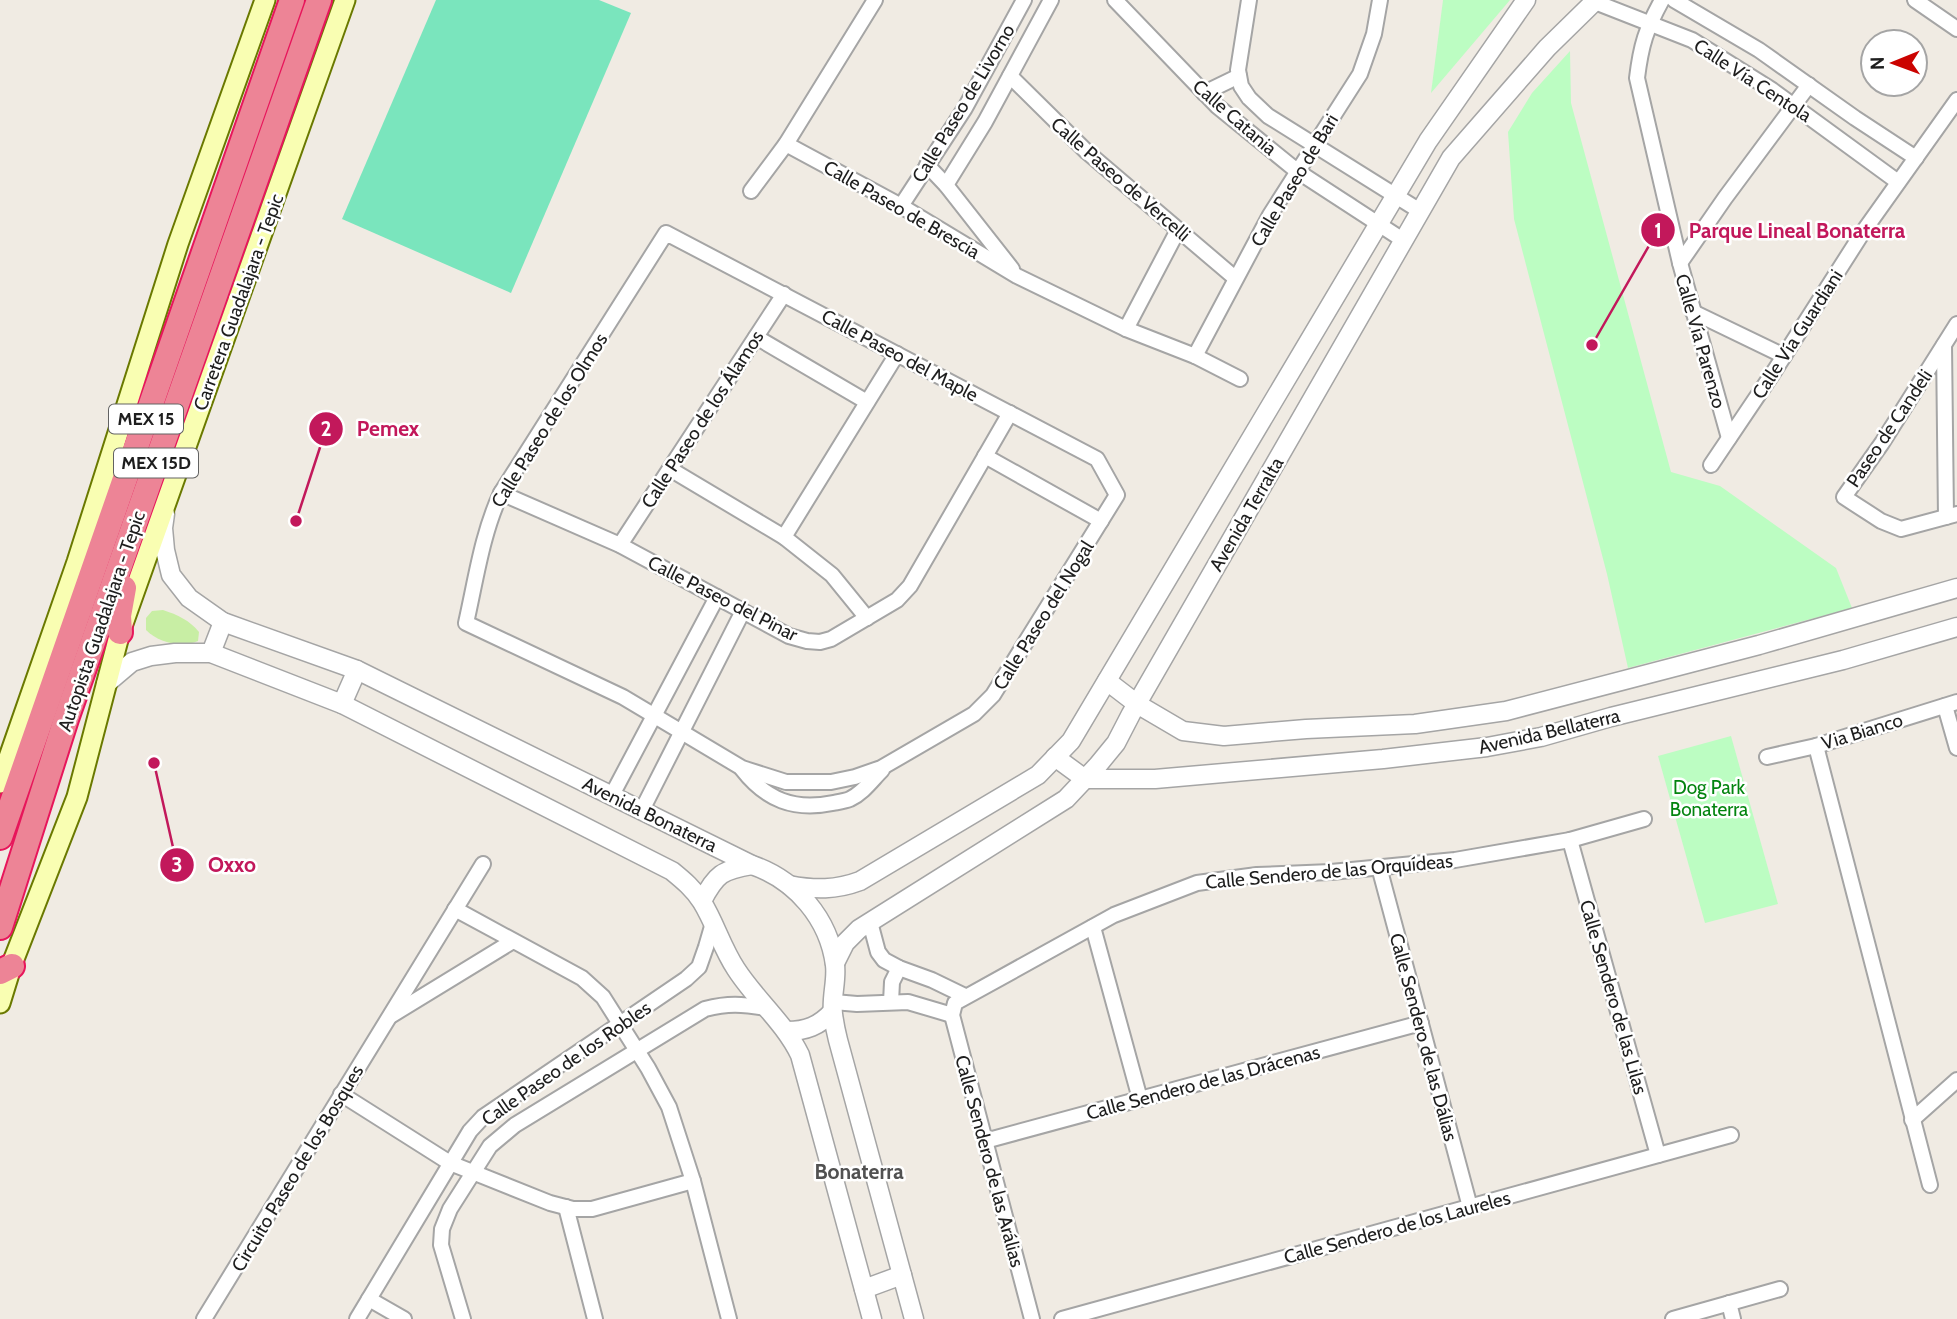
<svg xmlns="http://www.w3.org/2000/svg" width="1957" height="1319" viewBox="0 0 1957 1319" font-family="Cabin,sans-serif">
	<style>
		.grass { fill: #c8eea4 }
		.park { fill: #bcfdc2 }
		.pitch { fill: #7ae5bd }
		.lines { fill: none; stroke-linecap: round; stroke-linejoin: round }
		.minor-casing { stroke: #a5a5a5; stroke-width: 18 }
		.tertiary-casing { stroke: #a5a5a5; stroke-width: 21 }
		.secondary-casing { stroke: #6a7900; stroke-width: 23 }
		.motorway-casing { stroke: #e7165b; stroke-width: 28 }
		.minor { stroke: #fff; stroke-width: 14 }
		.tertiary { stroke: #fff; stroke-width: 18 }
		.secondary { stroke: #f9feb2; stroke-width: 19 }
		.motorway { stroke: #ed8496; stroke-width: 24 }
		.labels { text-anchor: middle; stroke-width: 5; stroke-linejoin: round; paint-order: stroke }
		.shield { fill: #fff; stroke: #626262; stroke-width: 2 }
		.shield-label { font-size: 18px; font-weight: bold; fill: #1e1e1e }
		.street-label { font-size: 19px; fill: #1e1e1e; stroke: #fff }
		.park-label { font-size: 19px; fill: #03840f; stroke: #fff }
		.neighbourhood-label { font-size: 21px; font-weight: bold; fill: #515151; stroke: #fff }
		.leader { fill: none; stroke: #c2185b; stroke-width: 2.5 }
		.callout-dot { fill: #c2185b; stroke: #fff; stroke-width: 2.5 }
		.mark-label { font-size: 21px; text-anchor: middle; font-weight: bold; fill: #fff }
		.callout-label { font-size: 21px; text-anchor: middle; font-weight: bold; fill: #c2185b; stroke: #fff; stroke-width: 5; stroke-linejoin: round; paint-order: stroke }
	</style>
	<rect width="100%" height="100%" fill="#f0ebe3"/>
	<path class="grass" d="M163,610C178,615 189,620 199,632L198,641C181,648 159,643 146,630V618L152,611Z"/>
	<g class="park">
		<polygon points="1443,0 1510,0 1431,93"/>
		<polygon points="1570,51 1571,103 1671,472 1720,486 1836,568 1852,608 1628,668 1607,574 1514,219 1508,132 1532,93"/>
		<polygon points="1731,736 1778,904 1705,923 1658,756"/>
	</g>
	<polygon class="pitch" points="436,0 599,0 631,13 511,293 342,219"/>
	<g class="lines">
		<defs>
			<g id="minor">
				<polyline points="1115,0 1217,106 1297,171 1403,240"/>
				<polyline points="1249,0 1238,70 1241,86 1249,98 1268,116 1420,211"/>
				<path d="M1662,0C1646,29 1641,45 1637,78L1680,263L1729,438"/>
				<polyline points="1674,0 1759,50 1855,118 1916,158"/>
				<polyline points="1915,0 1957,29"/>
				<polyline points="1595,2 1692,40 1772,90 1898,182"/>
				<polyline points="1010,76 1087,152 1235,278"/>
				<polyline points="1204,93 1239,76"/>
				<polyline points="786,144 901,206 1017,276 1126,329 1195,356 1240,379"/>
				<polyline points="927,165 946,185 1012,269"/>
				<polyline points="946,185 985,122 1051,0"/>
				<polyline points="751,191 786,144 875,0"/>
				<polyline points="901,206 965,108 1024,0"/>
				<path d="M666,233L1097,459L1117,495L993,695L974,714L881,768L855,777L831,782H786L742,768L623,697L466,623C476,579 482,534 501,493Z"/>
				<polyline points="1680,263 1725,198 1809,85"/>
				<polyline points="1693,312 1784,356"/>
				<polyline points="1957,324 1882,443 1844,497 1881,521 1901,529 1957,514"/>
				<polyline points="1126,329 1178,230"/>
				<polyline points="756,337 867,402"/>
				<polyline points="1944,345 1946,517"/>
				<polyline points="1195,356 1270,215 1360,74 1374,34 1380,0"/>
				<polyline points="985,456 1101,521"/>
				<polyline points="1711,465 1775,370 1863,232 1957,100"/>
				<polyline points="670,469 784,537 832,575 867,618"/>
				<polyline points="501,493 620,545 789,636 807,641 820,642 831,639 897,600 910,586 1010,413"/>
				<polyline points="784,537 897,354"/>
				<polyline points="620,545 784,294"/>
				<polyline points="1945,706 1957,748"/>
				<polyline points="1816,746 1930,1185"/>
				<polyline points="1767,757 1816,746 1957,702"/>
				<path d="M742,769C766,800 794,811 833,803C838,802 845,801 850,799C863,793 872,780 882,770"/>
				<polyline points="612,795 717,597"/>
				<polyline points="642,810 743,611"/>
				<polyline points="1570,840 1658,1155"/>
				<polyline points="1379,867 1470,1207"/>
				<polyline points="455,909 582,978 603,997 648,1068 669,1107 693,1181 729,1319"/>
				<polyline points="870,922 878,952 884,960 899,968 932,980 965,996"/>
				<polyline points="1093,927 1140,1099"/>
				<polyline points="834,1002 857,1004 908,1002 952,1015"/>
				<polyline points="891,1002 892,982 899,968"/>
				<polyline points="392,1015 513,941"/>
				<polyline points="341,1094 450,1163 550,1203 573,1209 592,1209 693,1181"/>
				<polyline points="1912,1120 1957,1080"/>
				<polyline points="985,1141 1421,1023"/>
				<polyline points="566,1207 595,1319"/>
				<polyline points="369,1299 404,1319"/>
				<polyline points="1729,1303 1733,1319"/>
				<polyline points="204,1319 483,864"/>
				<polyline points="357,1319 470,1131 483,1117 686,979 699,967 706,947 713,923"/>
				<path d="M463,1319L441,1245L442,1229L450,1209L490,1146L515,1125L705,1009C728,1003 742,1004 766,1008"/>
				<polyline points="1032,1319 952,1015 955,1003 1114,915 1197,883 1257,875 1331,872 1455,860 1570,840 1644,819"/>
				<polyline points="1062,1319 1731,1135"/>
				<polyline points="1673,1319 1780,1289"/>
			</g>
			<g id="tertiary">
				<path d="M165,514L163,528L165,550L171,575L189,598L223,622L357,670L752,865C796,880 829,919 835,965C837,981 831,997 833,1014C834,1022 836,1032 838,1040L914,1319"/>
				<polyline points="211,653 223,622"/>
				<polyline points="1107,681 1137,704 1183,731 1224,736 1306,729 1415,724 1506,711 1759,645 1957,588"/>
				<path d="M106,684L132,662L151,656L175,653H211L342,704L672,871C683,880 694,889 702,902C715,923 722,948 736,969C756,1000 784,1022 800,1055L872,1319"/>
				<polyline points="342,704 357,670"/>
				<polyline points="1055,757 1085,779 1155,779 1383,759 1487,747 1541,737 1611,717 1843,660 1957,627"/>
				<path d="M789,885C815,890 836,890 860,881L1038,775L1071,741L1428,141L1526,0"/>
				<path d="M702,901C716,874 722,870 752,865"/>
				<polyline points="835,963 845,943 859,929 1066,799 1098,765 1116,743 1131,714 1451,158 1547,48 1596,0"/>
				<path d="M787,1031C806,1031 819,1026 832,1012"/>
				<polyline points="864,1289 902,1275"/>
			</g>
			<g id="secondary">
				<polyline points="0,783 77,562 178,244 265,0"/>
				<polyline points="0,1003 12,964 77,797 120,632 345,0"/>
			</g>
			<g id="motorway">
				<polyline points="120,632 119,616 124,588"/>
				<polyline points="0,837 292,0"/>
				<polyline points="0,927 66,719 319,0"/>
				<polyline points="0,972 12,966"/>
			</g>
		</defs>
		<use href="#minor" class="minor-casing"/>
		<use href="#tertiary" class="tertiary-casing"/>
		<use href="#secondary" class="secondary-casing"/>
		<use href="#motorway" class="motorway-casing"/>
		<use href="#minor" class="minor"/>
		<use href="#tertiary" class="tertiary"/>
		<use href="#secondary" class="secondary"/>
		<use href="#motorway" class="motorway"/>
	</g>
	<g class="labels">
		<g class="shield">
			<rect x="109" y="404.5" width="74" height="29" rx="5"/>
			<rect x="114" y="448.5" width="84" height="29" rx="5"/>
		</g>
		<g class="shield-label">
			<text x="146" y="425">MEX 15</text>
			<text x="156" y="469">MEX 15D</text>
		</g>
		<g class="street-label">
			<text transform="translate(1753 80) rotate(33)" y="7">Calle Vía Centola</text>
			<text transform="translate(963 103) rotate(-59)" y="7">Calle Paseo de Livorno</text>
			<text transform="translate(1235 117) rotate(41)" y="7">Calle Catania</text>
			<text transform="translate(1121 179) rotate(41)" y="7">Calle Paseo de Vercelli</text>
			<text transform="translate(1294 180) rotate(-59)" y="7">Calle Paseo de Bari</text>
			<text transform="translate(902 209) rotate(30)" y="7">Calle Paseo de Brescia</text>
			<text transform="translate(238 302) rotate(-70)" y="7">Carretera Guadalajara - Tepic</text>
			<text transform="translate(1797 334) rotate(-57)" y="7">Calle Vía Guardiani</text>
			<text transform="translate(1701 341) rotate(74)" y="7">Calle Vía Parenzo</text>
			<text transform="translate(900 355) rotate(28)" y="7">Calle Paseo del Maple</text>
			<text transform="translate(702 419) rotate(-57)" y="7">Calle Paseo de los Álamos</text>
			<text transform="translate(549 420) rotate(-58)" y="7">Calle Paseo de los Olmos</text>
			<text transform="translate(1889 428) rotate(-56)" y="7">Paseo de Candeli</text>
			<text transform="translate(1246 514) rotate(-60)" y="7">Avenida Terralta</text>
			<text transform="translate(723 598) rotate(27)" y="7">Calle Paseo del Pinar</text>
			<text transform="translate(1043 615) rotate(-58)" y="7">Calle Paseo del Nogal</text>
			<text transform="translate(101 621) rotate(-71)" y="7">Autopista Guadalajara - Tepic</text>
			<text transform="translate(1549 731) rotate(-13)" y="7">Avenida Bellaterra</text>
			<text transform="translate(1862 731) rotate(-17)" y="7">Via Bianco</text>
			<text transform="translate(650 814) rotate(26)" y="7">Avenida Bonaterra</text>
			<text transform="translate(1329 871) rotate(-5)" y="7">Calle Sendero de las Orquídeas</text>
			<text transform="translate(1614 997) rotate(74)" y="7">Calle Sendero de las Lilas</text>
			<text transform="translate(1424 1037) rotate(75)" y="7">Calle Sendero de las Dálias</text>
			<text transform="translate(566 1063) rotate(-35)" y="7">Calle Paseo de los Robles</text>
			<text transform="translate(1203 1082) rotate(-15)" y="7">Calle Sendero de las Drácenas</text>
			<text transform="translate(990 1161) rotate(75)" y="7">Calle Sendero de las Arálias</text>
			<text transform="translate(297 1168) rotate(-59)" y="7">Circuito Paseo de los Bosques</text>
			<text transform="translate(1397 1227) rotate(-15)" y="7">Calle Sendero de los Laureles</text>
		</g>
		<g class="park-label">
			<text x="1709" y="794">Dog Park<tspan x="1709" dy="22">Bonaterra</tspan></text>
		</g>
		<g class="neighbourhood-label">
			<text x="859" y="1179">Bonaterra</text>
		</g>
	</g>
	<path class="leader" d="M1592 345L1658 230M296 521L326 429M154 763L177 865"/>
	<g class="callout-dot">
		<circle cx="1592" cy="345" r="7"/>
		<circle cx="296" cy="521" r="7"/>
		<circle cx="154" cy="763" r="7"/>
		<circle cx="1658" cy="230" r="18"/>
		<circle cx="326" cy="429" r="18"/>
		<circle cx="177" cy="865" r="18"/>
	</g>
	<g class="mark-label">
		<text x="1658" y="238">1</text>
		<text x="326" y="436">2</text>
		<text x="177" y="872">3</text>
	</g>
	<g class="callout-label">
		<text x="1797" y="238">Parque Lineal Bonaterra</text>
		<text x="388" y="436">Pemex</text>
		<text x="232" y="872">Oxxo</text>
	</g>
	<g transform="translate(1894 63) rotate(269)"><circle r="33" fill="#ffffff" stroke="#a5a5a5" stroke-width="2"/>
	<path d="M0-5L12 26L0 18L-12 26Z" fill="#cb0300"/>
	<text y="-10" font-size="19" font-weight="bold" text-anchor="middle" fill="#1e1e1e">N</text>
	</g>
</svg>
